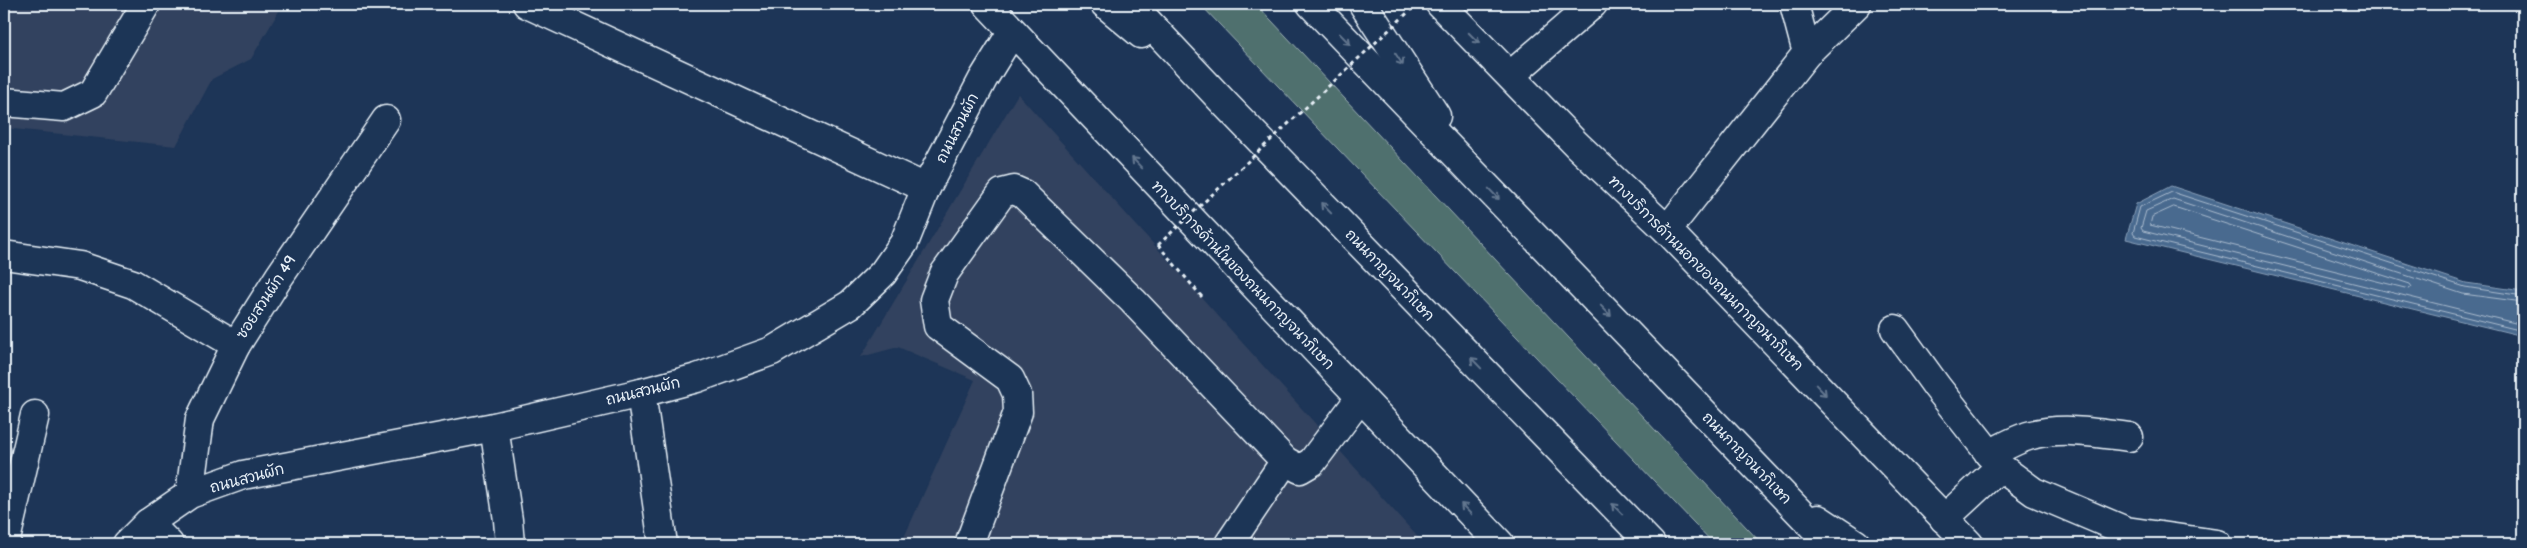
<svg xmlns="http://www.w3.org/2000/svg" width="2527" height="548" viewBox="0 0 2527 548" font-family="'Balsamiq Sans','Playpen Sans Thai',sans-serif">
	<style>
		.built { fill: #32425e }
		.green { fill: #506f6e; stroke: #9cb0b3 }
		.water { fill: #4a6a8f; stroke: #89a0b9 }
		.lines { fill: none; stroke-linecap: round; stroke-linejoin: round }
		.shore { stroke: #a9bbce; stroke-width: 1 }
		.minor-casing { stroke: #e8f1f8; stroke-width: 31 }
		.major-casing { stroke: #e8f1f8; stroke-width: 31 }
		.highway-casing { stroke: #e8f1f8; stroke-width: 31 }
		.path { stroke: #e8f1f8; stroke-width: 3; stroke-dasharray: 4 4; stroke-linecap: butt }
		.minor { stroke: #1d3557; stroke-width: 28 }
		.major { stroke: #1d3557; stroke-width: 28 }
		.highway { stroke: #1d3557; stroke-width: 28 }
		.path-bridge { stroke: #e8f1f8; stroke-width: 3; stroke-dasharray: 4 4; stroke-linecap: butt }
		.oneway { stroke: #64778f }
		.labels { text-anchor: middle; stroke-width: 4; stroke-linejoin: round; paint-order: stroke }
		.street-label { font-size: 15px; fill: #e8f1f8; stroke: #1d3557 }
	</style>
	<rect width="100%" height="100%" fill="#1d3557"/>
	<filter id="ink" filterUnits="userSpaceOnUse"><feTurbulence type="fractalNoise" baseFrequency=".02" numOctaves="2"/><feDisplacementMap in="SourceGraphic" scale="10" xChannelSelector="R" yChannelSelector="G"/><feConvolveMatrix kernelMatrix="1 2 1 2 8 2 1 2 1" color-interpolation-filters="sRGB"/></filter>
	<g filter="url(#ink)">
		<g class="built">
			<polygon points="4,4 283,4 251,59 212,79 176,146 4,128"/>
			<polygon points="1018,94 1424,544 901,544 975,380 898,347 861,357"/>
		</g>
		<polygon class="green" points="1200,4 1256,4 1762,544 1714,544"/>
		<polygon class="water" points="2171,186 2466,283 2523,291 2523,336 2126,239 2136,204"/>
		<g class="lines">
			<g class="shore">
				<polygon points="2174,207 2410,284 2412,287 2409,289 2150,225 2152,217"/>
				<polyline points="2523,296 2465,287 2172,192 2140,207 2133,233 2135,236 2523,331"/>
				<polyline points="2523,302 2463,294 2173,199 2146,211 2141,228 2143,231 2523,325"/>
			</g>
			<defs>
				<g id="minor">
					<polyline points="527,4 926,188"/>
					<polyline points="1807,53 1857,4"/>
					<polyline points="1511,75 1593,4"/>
					<polyline points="4,102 64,107 93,93 146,4"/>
					<polyline points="1667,230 1807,53 1794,4"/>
					<polyline points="4,255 80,266 133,284 236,345"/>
					<polyline points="1895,329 1937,387 2000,467"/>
					<polyline points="641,393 663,544"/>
					<polyline points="494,427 508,520 510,544"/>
					<path d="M1989,454C2002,448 2015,440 2028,436C2061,426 2096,433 2129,437"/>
					<polyline points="190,494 200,419 236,345 279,277 386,120"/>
					<polyline points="1944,519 2000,467 2034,492 2126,531 2217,544"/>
					<polyline points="148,523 169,544"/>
					<polyline points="5,544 35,415"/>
					<polyline points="127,544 148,523 190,494 243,475 494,427 641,393 697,378 772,351 851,304 883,273 904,243 926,188 983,79 1012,32"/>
					<polyline points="969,544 1018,412 1017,394 1010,379 938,326 934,300 944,274 1002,193 1014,190 1023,194 1133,301 1285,461 1300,469 1312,462 1360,398"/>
					<polyline points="1229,544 1285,461"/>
				</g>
				<g id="major">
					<polyline points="987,4 1500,544"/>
					<polyline points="1440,4 1577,145 1667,230 1969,544"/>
				</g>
				<g id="highway">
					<polyline points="1105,4 1141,34"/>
					<polyline points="1131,4 1227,106 1651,544"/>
					<polyline points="1311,4 1830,544"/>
					<polyline points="1363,4 1436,116"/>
					<polyline points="1818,519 1856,544"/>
				</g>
			</defs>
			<use href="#minor" class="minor-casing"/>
			<use href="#major" class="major-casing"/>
			<use href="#highway" class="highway-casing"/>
			<polyline class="path" points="1158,245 1202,297"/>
			<use href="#minor" class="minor"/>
			<use href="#major" class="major"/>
			<use href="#highway" class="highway"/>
			<polyline class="path-bridge" points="1158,245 1417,4"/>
		</g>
		<defs><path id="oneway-shaft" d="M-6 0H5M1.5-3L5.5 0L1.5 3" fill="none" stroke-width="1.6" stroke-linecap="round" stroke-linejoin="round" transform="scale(1.25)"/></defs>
		<g class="oneway">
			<use href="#oneway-shaft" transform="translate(1474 38) rotate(45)"/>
			<use href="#oneway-shaft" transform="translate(1345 39) rotate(46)"/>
			<use href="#oneway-shaft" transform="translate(1399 59) rotate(57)"/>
			<use href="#oneway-shaft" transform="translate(1137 163) rotate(-134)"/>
			<use href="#oneway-shaft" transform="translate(1494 194) rotate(46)"/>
			<use href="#oneway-shaft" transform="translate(1326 208) rotate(-134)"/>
			<use href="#oneway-shaft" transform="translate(1606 311) rotate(46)"/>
			<use href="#oneway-shaft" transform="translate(1476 363) rotate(-134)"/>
			<use href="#oneway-shaft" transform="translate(1821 390) rotate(46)"/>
			<use href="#oneway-shaft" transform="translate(1466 509) rotate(-134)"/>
			<use href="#oneway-shaft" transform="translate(1617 509) rotate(-134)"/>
		</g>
	</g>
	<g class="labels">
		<g class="street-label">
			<text transform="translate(957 128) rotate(-63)" y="5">ถนนสวนผัก</text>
			<text transform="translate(1706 273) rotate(45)" y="5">ทางบริการด้านนอกของถนนกาญจนาภิเษก</text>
			<text transform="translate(1243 275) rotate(46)" y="5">ทางบริการด้านในของถนนกาญจนาภิเษก</text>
			<text transform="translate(1390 275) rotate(46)" y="5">ถนนกาญจนาภิเษก</text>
			<text transform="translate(266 297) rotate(-57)" y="5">ซอยสวนผัก 49</text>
			<text transform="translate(643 391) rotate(-14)" y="5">ถนนสวนผัก</text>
			<text transform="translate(1747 458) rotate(46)" y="5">ถนนกาญจนาภิเษก</text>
			<text transform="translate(247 478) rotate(-15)" y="5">ถนนสวนผัก</text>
		</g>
	</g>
	<rect width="2527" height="548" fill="none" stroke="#1d3557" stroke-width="20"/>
	<rect x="10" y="10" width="2507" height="528" fill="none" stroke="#e8f1f8" stroke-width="2" filter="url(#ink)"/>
</svg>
